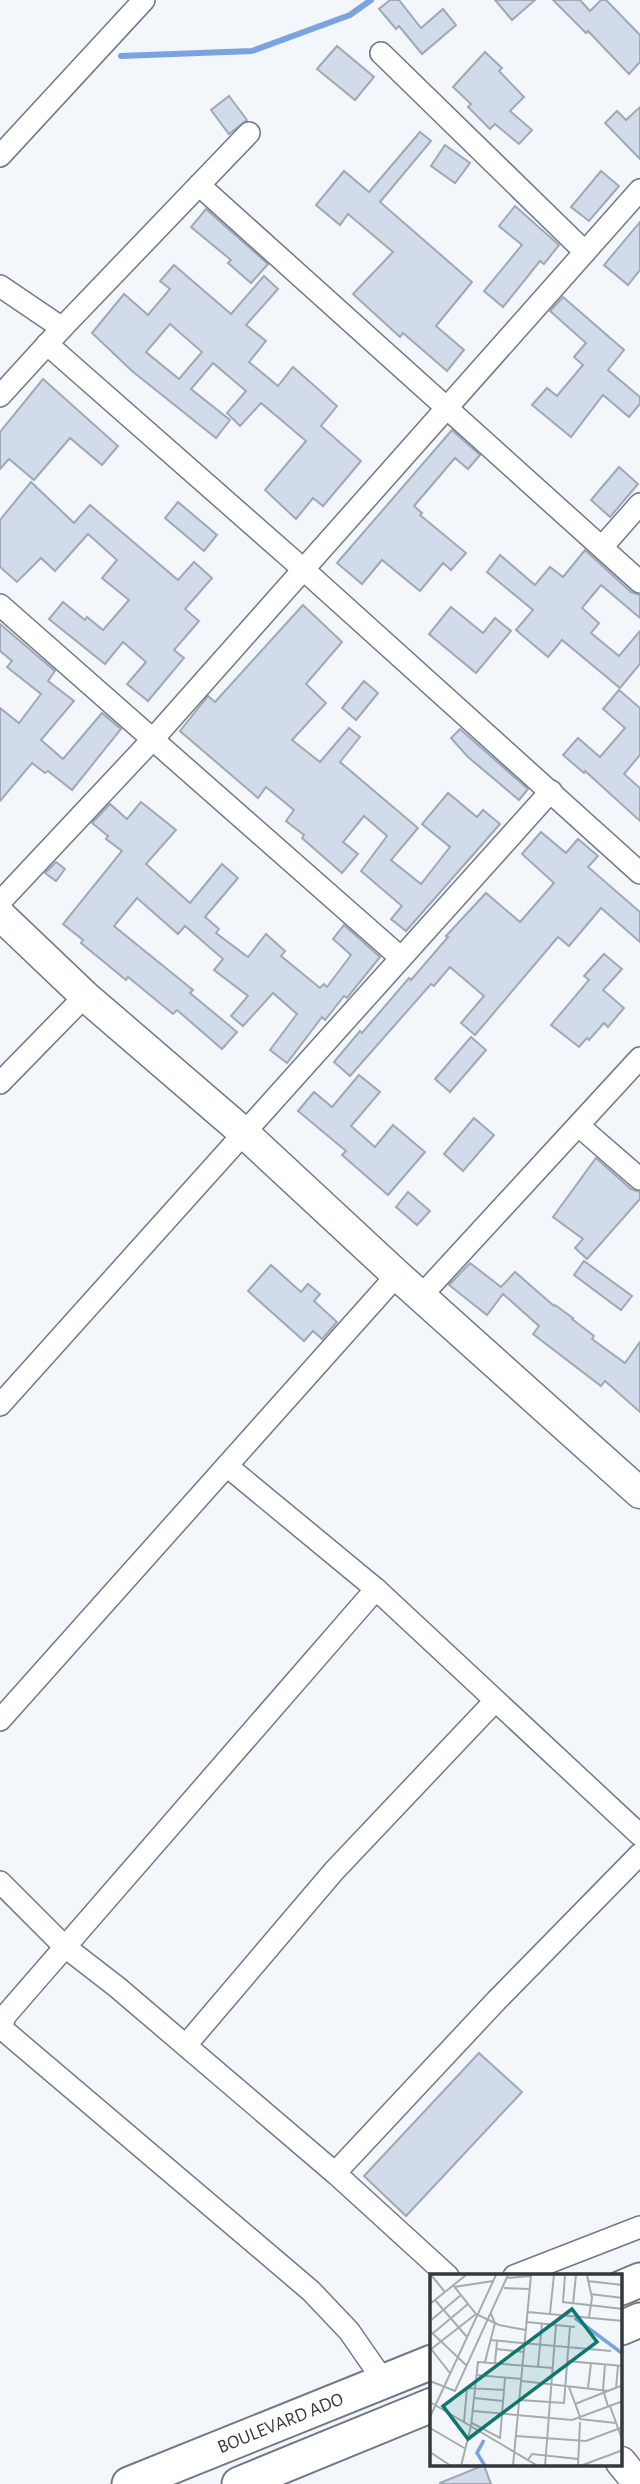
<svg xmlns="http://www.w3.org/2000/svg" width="640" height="2484" viewBox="0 0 640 2484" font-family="'Alegreya Sans',sans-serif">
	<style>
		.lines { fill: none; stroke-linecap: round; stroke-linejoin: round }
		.stream { stroke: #7ba3df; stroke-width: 6 }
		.building { fill: #d2dbe9; stroke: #a0a8b5; stroke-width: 2; fill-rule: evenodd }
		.street-casing { stroke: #717985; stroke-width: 24 }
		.secondary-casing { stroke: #717985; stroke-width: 33 }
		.primary-casing { stroke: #717985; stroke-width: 37 }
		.street { stroke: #fff; stroke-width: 21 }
		.secondary { stroke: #fff; stroke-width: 30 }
		.primary { stroke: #fff; stroke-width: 33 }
		.labels { text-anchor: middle; stroke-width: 7; stroke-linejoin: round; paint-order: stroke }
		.street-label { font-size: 19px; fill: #34373c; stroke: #fff }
		.inset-river { fill: none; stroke: #7ba3df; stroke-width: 3.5 }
		.inset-road { fill: none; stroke: #a7aaaf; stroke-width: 2 }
		.view { fill: #0f766e; fill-opacity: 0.15; stroke: #0f766e; stroke-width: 3.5 }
		.inset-edge { fill: none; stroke: #34373c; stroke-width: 3.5 }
	</style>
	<rect width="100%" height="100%" fill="#f3f7fc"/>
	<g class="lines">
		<polyline class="stream" points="121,56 252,51 350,15 371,0"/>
	</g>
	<g class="building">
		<polygon points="390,0 399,0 421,28 443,9 456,25 422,54 399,26 396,29 379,9"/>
		<polygon points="495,0 535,0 512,20"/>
		<polygon points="553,0 580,0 590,11 601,0 606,0 640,35 640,62 629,74 588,31 586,33"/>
		<polygon points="337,46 374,77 355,100 317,69"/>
		<polygon points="485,52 502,68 499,71 524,97 510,111 532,130 519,144 495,124 490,129 468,107 471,104 453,87"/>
		<polygon points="229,96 247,120 229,134 211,110"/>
		<polygon points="640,107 640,159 605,123 617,111 626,120"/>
		<polygon points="420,132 431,141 380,202 472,282 436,326 464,350 447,371 403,333 400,337 353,294 393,252 348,214 340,225 316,205 344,171 369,192"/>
		<polygon points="445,145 470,163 455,183 431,166"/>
		<polygon points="601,171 619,186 589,221 571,207"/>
		<polygon points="515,206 559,245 544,264 540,261 503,307 484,291 522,245 499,226"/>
		<polygon points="206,209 268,264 251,283 228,263 231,260 191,227"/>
		<polygon points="640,222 640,270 628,285 604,265"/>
		<path d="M174,265L231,314L264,276L278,289L246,325L266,341L249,362L278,386L293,367L318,389L337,406L321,426L361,461L323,506L313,498L296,519L265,490L306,441L261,403L240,426L227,413L246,391L213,363L191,389L230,420L216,438L132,371L92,333L124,294L148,315L170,289L160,281ZM170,324L202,352L179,379L146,352Z"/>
		<polygon points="563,297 624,350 608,370 640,397 640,404 629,417 603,395 571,437 532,405 547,388 557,396 583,365 574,357 586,343 550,311"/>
		<polygon points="43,379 118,446 102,465 70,438 34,480 9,459 0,469 0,432"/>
		<polygon points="452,430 480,455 468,469 455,458 414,506 422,513 420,515 466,553 451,570 443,563 420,591 382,560 362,584 337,563"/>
		<polygon points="619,467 638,484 610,517 591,500"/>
		<polygon points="31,482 74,523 90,505 178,580 194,562 212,578 185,609 199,621 174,650 184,658 148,701 127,684 146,662 123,642 105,664 49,619 63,602 85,620 87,617 103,630 129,600 102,578 117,560 88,534 55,571 41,558 17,582 0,567 0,520"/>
		<polygon points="178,502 217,535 204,551 165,518"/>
		<polygon points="585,550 631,592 640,595 640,618 601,585 582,608 599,623 591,633 619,656 640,631 640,664 620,688 562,640 548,657 516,630 533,610 487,572 500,555 535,585 550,567 563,577"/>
		<polygon points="303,605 342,642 306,684 326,703 292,740 320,762 349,728 360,737 340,762 418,828 391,860 421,884 450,847 422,824 448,793 477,817 483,810 500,824 406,931 391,919 402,906 361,871 387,836 364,816 343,842 358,854 342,873 302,838 304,835 286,821 294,810 266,787 258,798 180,731 208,696 215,702"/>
		<polygon points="451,607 483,633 495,618 511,631 476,673 429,634"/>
		<polygon points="0,624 55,671 48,681 74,701 41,740 63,759 102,713 121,729 72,790 48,771 45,773 32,763 0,801 0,708 19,723 41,694 7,667 12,661 0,651"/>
		<polygon points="364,681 378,693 356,720 342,708"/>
		<polygon points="619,690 640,708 640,755 624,774 640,788 640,821 585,771 584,773 563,755 578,738 600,757 625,728 603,709"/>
		<polygon points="460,729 528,789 519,800 468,757 451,738"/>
		<polygon points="141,802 176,830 146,864 190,903 222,864 238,878 205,917 219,929 216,933 248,957 266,934 285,951 281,956 320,988 324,984 327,987 351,955 333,939 344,925 380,957 347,998 344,996 325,1020 322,1017 287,1063 270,1050 297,1014 273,993 243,1026 231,1016 248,996 214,970 223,959 185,926 178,934 137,898 114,926 193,990 190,993 237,1032 222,1049 177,1010 173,1014 128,977 126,980 81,943 83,940 63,924 122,851 106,839 108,836 92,823 110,804 127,819"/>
		<polygon points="541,832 566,853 578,839 598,856 588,867 640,912 640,942 601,908 569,946 558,937 475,1035 461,1023 484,996 450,967 434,986 431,984 350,1076 334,1062 360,1031 362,1033 409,978 411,980 448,937 446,936 486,893 520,922 554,883 522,854"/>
		<polygon points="56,862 65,869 56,881 45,873"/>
		<polygon points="604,954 622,969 603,990 624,1008 608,1027 604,1023 589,1040 587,1038 579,1047 551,1025 589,980 584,976"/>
		<polygon points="471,1037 486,1050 450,1092 435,1079"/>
		<polygon points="359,1075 380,1092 351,1126 375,1147 393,1125 425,1152 388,1195 342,1155 346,1151 298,1111 314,1092 332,1107"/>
		<polygon points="474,1118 494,1135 463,1171 444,1154"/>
		<polygon points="596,1158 631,1189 640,1192 640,1199 587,1259 575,1248 583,1239 553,1217"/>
		<polygon points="408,1192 430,1211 417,1225 396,1207"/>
		<polygon points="584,1261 632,1296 621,1310 574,1275"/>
		<polygon points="470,1263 501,1287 515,1272 554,1306 555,1305 573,1318 572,1319 594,1336 592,1339 625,1363 640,1342 640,1412 605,1381 601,1386 533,1334 539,1326 503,1294 487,1315 449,1285"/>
		<polygon points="271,1265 301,1292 308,1284 320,1294 314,1301 337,1322 322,1339 313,1331 304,1341 248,1291"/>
		<polygon points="479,2053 522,2092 406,2216 364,2176"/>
		<polygon points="484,2465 491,2484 440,2484 440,2483"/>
	</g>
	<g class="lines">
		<defs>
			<g id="street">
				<polyline points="381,53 585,252"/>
				<polyline points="0,156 144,0"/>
				<polyline points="199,185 640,582"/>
				<polyline points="0,286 62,328"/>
				<polyline points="47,344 303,569 640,873"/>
				<polyline points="0,396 62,328 249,133"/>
				<polyline points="602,547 640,504"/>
				<polyline points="0,605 400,957"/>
				<polyline points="0,902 153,739 640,190"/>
				<polyline points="0,1083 85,996"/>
				<polyline points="579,1126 640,1179"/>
				<polyline points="421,1296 640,1058"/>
				<polyline points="0,1405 551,791"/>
				<polyline points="227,1466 376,1589 640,1835"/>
				<polyline points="376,1589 5,2016 2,2026 6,2032 311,2291 349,2331 383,2380"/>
				<polyline points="0,1720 397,1275"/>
				<polyline points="0,1882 64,1946 117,1987 335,2173 448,2276"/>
				<polyline points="186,2045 334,1871 495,1701"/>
				<polyline points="335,2173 496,2001 640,1854"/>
				<polyline points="514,2276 640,2227"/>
			</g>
			<g id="secondary">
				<polyline points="0,915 85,996 243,1132 397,1275 640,1493"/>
				<polyline points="621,2462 639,2484"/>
			</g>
			<g id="primary">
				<polyline points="621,2288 640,2280"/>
				<polyline points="621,2328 640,2320"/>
				<polyline points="129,2484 432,2362"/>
				<polyline points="239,2484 432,2405"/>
			</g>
		</defs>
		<use href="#street" class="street-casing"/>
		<use href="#secondary" class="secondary-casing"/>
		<use href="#primary" class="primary-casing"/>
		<use href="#street" class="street"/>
		<use href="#secondary" class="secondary"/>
		<use href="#primary" class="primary"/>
	</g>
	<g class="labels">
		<g class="street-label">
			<text transform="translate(280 2422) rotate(-22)" y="7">BOULEVARD ADO</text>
		</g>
	</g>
	<g transform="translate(430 2274)">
		<rect width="192" height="192" fill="#f3f7fc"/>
		<path class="inset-river" d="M145,44L193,80M54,166L47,179L55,192"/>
		<path class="inset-road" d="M1,1L15,18M135,1L133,28L193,35M157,1L162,24L159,43M78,4L101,2M157,7L193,11M23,11L46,40L69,51L96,56M24,13L63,7M74,14L100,15M160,20L193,24M5,26L37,63M0,30L36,1M143,30L146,1M98,38L193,47M120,39L124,1M0,47L31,21M97,48L145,53M0,57L37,92M2,60L38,30M60,66L181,77M1,75L20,99M66,75L94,78M0,76L46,40M137,87L193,92M55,88L65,49L61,40M65,89L67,67M175,90L173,116L178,132M108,93L112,49M46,101L92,105M0,107L25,117L78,1M92,107L179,117M139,113L150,143M158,114L161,89M186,114L188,92M44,124L73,127M90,126L134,129L140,52M0,128L108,192M145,130L193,111M180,132L193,168M43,137L142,146L193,127M0,143L66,1M149,145L186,149M34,148L37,114L75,116M42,149L70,164L75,104M0,154L36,175M86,162L156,167L193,153M0,178L21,192M98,186L102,180L148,185M31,192L41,152L48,88L123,94M83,192L101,1M115,192L126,51M148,192L150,148M150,192L193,176"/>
		<path class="view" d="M142,35L167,68L38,165L13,132Z"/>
		<rect width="192" height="192" class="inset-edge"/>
	</g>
</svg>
